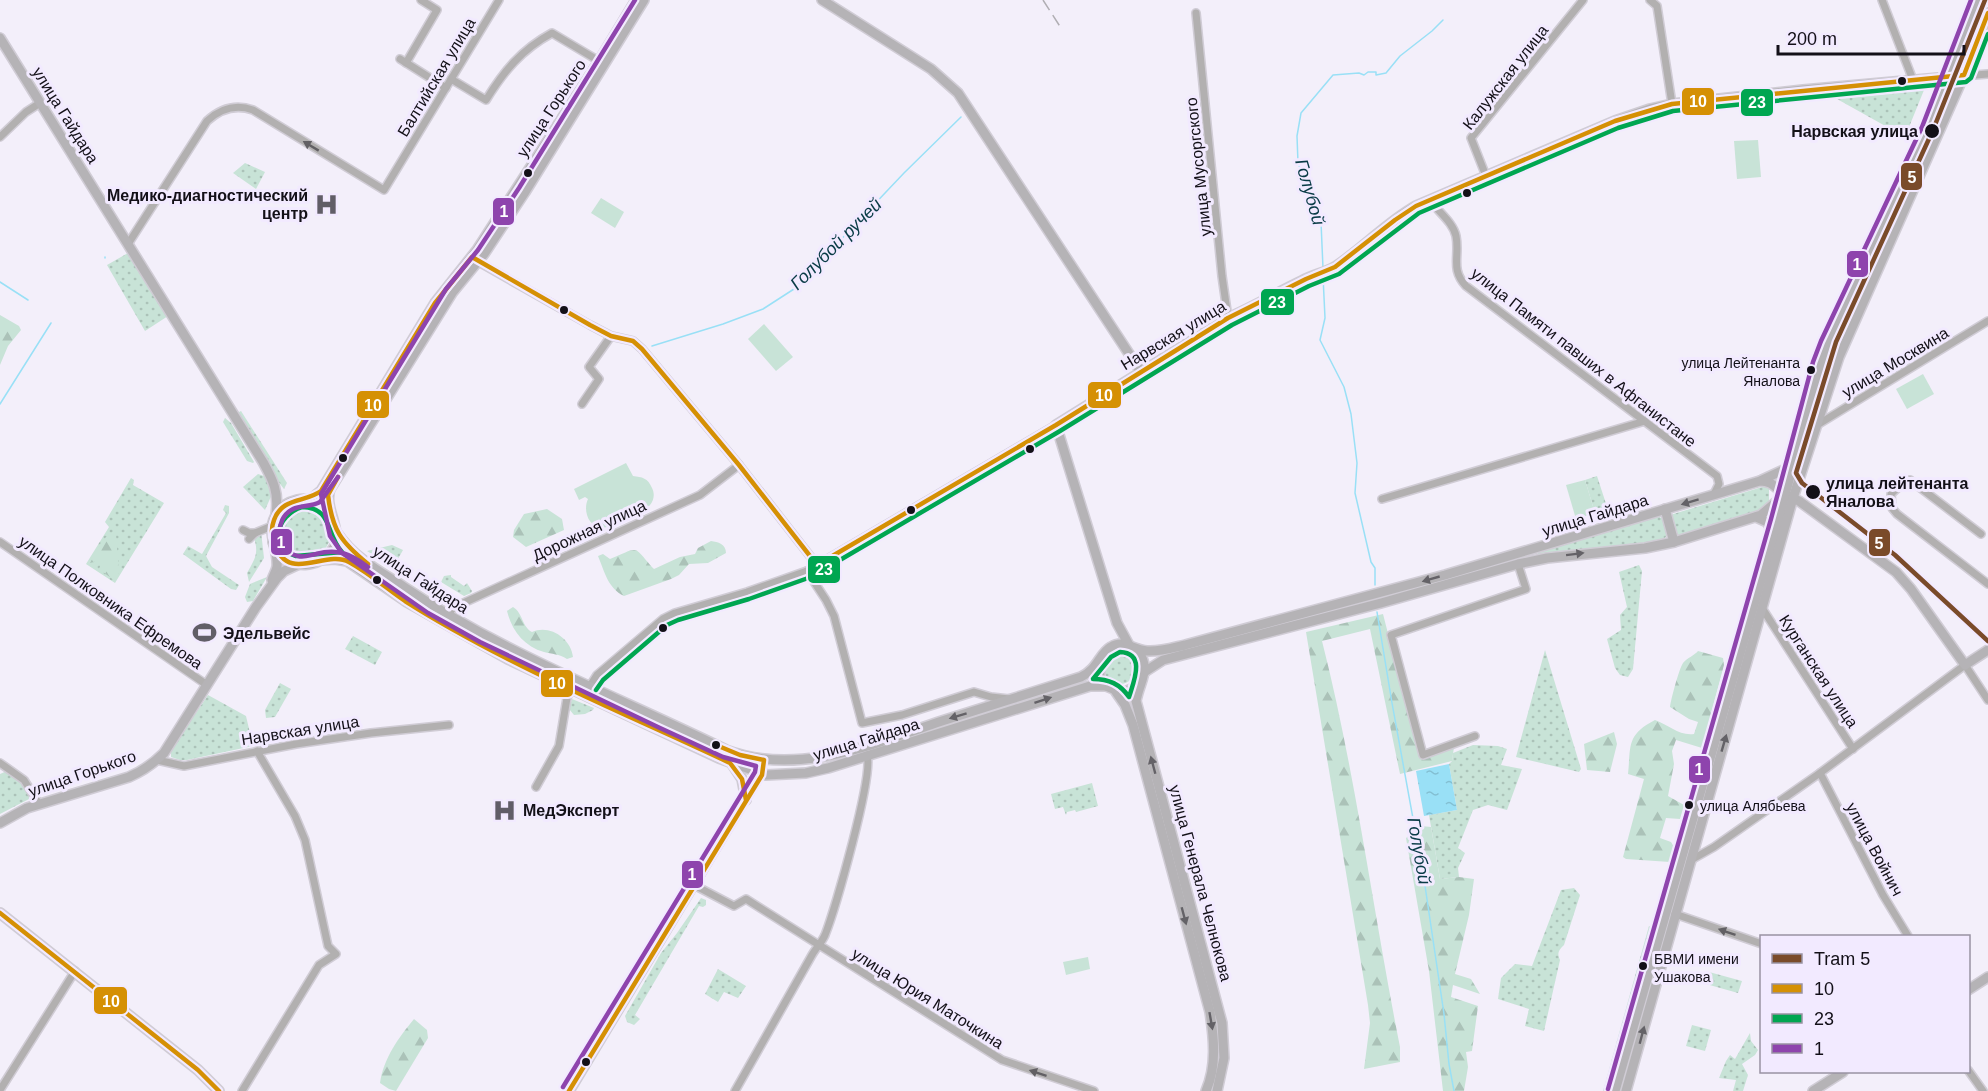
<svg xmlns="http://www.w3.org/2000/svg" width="1988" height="1091" viewBox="0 0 1988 1091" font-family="Helvetica,sans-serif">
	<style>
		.grass { fill: url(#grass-dots) }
		.forest { fill: url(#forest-firs) }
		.garden { fill: #c8e3d7 }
		.water { fill: url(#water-ripples) }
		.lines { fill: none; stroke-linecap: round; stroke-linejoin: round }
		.stream { stroke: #99e0f6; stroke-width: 1.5 }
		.minor-casing { stroke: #d0ccd5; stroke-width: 10 }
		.major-casing { stroke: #d0ccd5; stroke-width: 12 }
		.minor { stroke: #b2b0b0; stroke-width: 7 }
		.major { stroke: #b5b3b6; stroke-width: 9 }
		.rail { stroke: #b0aeb3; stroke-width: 1.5; stroke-dasharray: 12 6; stroke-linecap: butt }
		.bus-1-casing { stroke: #f2eaff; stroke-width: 9 }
		.bus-2-casing { stroke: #f2eaff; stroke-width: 9 }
		.bus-3-casing { stroke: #f2eaff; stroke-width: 9 }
		.bus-1 { stroke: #d59004; stroke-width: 4.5 }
		.bus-2 { stroke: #00a651; stroke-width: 4.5 }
		.bus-3 { stroke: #8e44ad; stroke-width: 4.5 }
		.tram-1-casing { stroke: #f2eaff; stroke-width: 9 }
		.tram-1 { stroke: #7a4b2a; stroke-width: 4.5 }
		.oneway { fill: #626064 }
		.oneway2 { fill: #646267 }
		.bus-dot { fill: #131018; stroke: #f2eaff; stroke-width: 2 }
		.labels { text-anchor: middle; stroke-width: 6; stroke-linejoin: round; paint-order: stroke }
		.bus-label { font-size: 14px; fill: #131018; stroke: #f2eaff; text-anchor: start }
		.street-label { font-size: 16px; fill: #131018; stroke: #f2eaff }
		.stop-label { font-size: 16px; font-weight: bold; fill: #131018; stroke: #f2eaff; text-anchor: end }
		.poi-label { font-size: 16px; font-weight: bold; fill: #131018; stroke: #f2eaff; text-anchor: start }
		.water-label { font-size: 18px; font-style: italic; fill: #093b46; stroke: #f2eaff }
		.line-badge { stroke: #f2eaff; stroke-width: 2 }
		.badge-label { font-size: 16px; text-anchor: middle; font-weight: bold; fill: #fff }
	</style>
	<defs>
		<pattern id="grass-dots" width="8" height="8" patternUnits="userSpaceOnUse" patternTransform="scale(1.5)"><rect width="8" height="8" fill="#c8e3d7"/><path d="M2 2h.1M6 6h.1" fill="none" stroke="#abc2b8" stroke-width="1.8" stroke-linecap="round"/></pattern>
		<pattern id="forest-firs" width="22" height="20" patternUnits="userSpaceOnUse" patternTransform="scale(1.5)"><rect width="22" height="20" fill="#c8e3d7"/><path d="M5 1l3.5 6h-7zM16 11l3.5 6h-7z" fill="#abc2b8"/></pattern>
		<pattern id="water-ripples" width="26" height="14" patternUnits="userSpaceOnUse" patternTransform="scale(1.5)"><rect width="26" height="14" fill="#99e0f6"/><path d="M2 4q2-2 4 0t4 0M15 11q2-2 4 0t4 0" fill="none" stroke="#83bfd2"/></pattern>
	</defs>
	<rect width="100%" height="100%" fill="#f3effa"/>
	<g class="grass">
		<polygon points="1924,90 1905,137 1837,99"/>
		<polygon points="245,163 265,172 256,189 233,173"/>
		<polygon points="128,253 131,255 168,316 145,331 107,265"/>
		<polygon points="241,411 287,483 284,489 277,480 237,413"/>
		<polygon points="225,418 231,423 254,462 253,463 247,461 223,422"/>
		<polygon points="258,474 264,476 273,492 265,510 243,487"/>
		<polygon points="1597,476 1608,510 1595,513 1585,480"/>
		<polygon points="131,478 134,480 133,485 164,503 115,583 86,564 109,527 105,522"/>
		<polygon points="1762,487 1769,487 1769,503 1754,515 1677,537 1670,515"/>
		<circle cx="304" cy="532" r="27"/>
		<polygon points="225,505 229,506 229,513 206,556 212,567 239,585 236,590 231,589 183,554 188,546 202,554 226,513 223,510"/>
		<polygon points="1658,516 1663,519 1668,533 1664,540 1539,556 1537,552"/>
		<path d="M261,531L264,558L249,582L247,573C255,559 259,553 254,538Z"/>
		<polygon points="392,545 403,550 395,564 389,565 367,551"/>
		<polygon points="1639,565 1642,571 1633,669 1628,677 1620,675 1615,668 1607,639 1621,630 1620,615 1627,607 1619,572"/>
		<polygon points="451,575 451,577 464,586 467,583 472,591 471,593 464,596 441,582 444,576"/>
		<polygon points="267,577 253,601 247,602 245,597 250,584"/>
		<polygon points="353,636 382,652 375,665 345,649"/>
		<polygon points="1545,650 1581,769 1579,772 1516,757"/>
		<circle cx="1120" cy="668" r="16"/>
		<polygon points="280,683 291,689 275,717 266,718 265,710"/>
		<polygon points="208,695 246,716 253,746 187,760 180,760 171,757 171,750"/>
		<polygon points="572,699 594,708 593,710 585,714 574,715 569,709"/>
		<polygon points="1473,745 1498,746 1507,749 1501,765 1522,769 1507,810 1488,805 1473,810 1458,848 1465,853 1458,868 1459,877 1440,879 1429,815 1457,810 1449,764 1452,761 1453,753"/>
		<polygon points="7,771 23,783 31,798 0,814 0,774"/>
		<polygon points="1092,783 1098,806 1076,812 1075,810 1067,812 1066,815 1063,807 1055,809 1051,794"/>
		<path d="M1574,888L1580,895L1564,945C1558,951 1557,953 1560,960L1544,1031L1525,1026L1529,1009L1498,999L1501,978L1515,964L1532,966L1561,890Z"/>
		<polygon points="701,898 706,900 706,905 703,907 699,906 635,1015 640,1019 634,1025 627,1022 625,1016 661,953 677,933"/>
		<path d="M1649,926L1652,927C1635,981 1622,1036 1607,1091H1603Z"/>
		<polygon points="718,969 746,986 738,998 724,992 718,1002 705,994"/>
		<polygon points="1709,972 1742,981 1738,993 1706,984"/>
		<polygon points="1692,1025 1711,1030 1705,1051 1686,1046"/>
		<polygon points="1750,1033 1751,1041 1758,1050 1755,1055 1742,1064 1748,1075 1743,1091 1733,1091 1736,1080 1719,1078 1726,1061 1730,1055 1735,1059"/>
	</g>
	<g class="forest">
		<polygon points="0,315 19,326 21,330 8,346 0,365"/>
		<polygon points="547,509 562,519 564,530 526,547 513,537 514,530 524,514"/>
		<polygon points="110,534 116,534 119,573 115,581 99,569 103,559 90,563 105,538"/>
		<path d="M711,541C718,542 726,544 726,553L708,563L689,564L679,575L671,579L624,596C608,588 605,573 598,556L603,554L610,559C641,546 632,545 654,569L680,557L695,554L698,548Z"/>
		<path d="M513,607C523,613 522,627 532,632C549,624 571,638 573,657L567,659C559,654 552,654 544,652C524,646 512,631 507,611Z"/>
		<path d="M1383,614L1420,758L1454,747L1452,761L1400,774L1370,629L1322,641C1356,775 1373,912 1400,1047V1062L1364,1069L1370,1023L1368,1005L1306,632Z"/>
		<path d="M1698,651L1723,658L1724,665L1702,748L1676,740L1672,751L1674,764L1668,796L1684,805L1680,819L1666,818L1660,838L1671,842L1674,847L1670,862L1626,859L1623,857L1644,779L1628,774C1631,746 1626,735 1655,720C1669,725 1679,736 1694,734L1698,722L1689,719L1670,707C1671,699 1679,669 1683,663C1687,658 1695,655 1698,651Z"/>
		<polygon points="1614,732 1617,744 1610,772 1587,770 1584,744"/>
		<polygon points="1421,826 1431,827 1440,879 1459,877 1474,879 1469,915 1455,974 1471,979 1480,994 1453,985 1451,997 1478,1006 1472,1051 1466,1052 1468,1067 1464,1091 1443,1091 1429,971 1406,838"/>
		<path d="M414,1019L427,1030L428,1038L396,1091L389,1089L380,1083C383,1059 399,1037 414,1019Z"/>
	</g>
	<g class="garden">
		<polygon points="1758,140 1761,177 1737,179 1734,141"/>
		<polygon points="601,198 624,212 615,228 591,213"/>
		<polygon points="764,324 793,357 776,371 748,339"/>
		<polygon points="1923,374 1934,394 1907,409 1896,389"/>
		<path d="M626,463L633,476C642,477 648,478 652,488C655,494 654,500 650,505C645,511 636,514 629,517C622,520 614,525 607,527C590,531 582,512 588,499L585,497L579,500L574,489Z"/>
		<polygon points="1585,480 1595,513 1576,519 1566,485"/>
		<polygon points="1088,957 1090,969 1066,975 1063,962"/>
	</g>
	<polygon class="water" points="1449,764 1457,810 1424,816 1416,771"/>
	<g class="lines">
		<g class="stream">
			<polyline points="105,258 105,257"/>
			<polyline points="1323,268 1321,222 1316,201 1306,183 1298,163 1297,136 1301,113 1333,75 1359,73 1364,75 1368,72 1376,72 1376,75 1386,73 1400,56 1432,31 1443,20"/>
			<polyline points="1323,276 1325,318 1320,340 1344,387 1351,414 1357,463 1355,493 1371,562 1375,568 1375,585"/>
			<polyline points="0,282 28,300"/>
			<polyline points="652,346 723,324 763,309 794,289 904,173 961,117"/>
			<polyline points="0,404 51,323"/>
			<polyline points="1377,612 1392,703 1424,879 1444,1014 1449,1064 1454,1091"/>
		</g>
		<defs>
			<g id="minor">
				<polyline points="1650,0 1657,6 1672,104"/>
				<polyline points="1882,0 1913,80"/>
				<polyline points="1196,13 1222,276 1228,318"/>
				<polyline points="400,59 446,88"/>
				<polyline points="406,63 437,10 421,0"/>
				<polyline points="1950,77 1988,74"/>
				<path d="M451,79L486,100C504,71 521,50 552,33L599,61"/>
				<polyline points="0,137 26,112 40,103"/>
				<polyline points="1486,176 1471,138 1583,0"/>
				<path d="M1430,200C1438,212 1453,222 1456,236C1460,256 1450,269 1466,286L1717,476L1719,484L1714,494"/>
				<path d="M128,244L207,121C220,109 236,104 253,110L384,190L499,0"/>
				<polyline points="475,260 590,325 611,336 633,341 642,349 739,465 817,565"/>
				<polyline points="582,404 599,379 589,367 611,336"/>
				<polyline points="1817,425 1988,321"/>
				<polyline points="1382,499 1645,421"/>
				<polyline points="243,530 249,533 255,533"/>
				<polyline points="1981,534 1910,480 1904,482 1891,494 1892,508 1897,514 1988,584"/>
				<polyline points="249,539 255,533 272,526"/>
				<polyline points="0,542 207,685"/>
				<polyline points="807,571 826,600 834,616 862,723 902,715 974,692 991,697 1009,699"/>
				<polyline points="1762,608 1853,749"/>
				<polyline points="448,615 452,609 459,605 700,495 739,465"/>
				<polyline points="590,686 597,675 663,619 675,613 747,592 807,571 1056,425"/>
				<polyline points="1475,736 1423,755 1391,635 1526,589 1518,564"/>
				<polyline points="157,760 184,766 296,744 371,733 449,725"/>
				<polyline points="0,763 24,780 39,804"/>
				<polyline points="1820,773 1883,895 1908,936"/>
				<polyline points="536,787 559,746 567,698 571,689"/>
				<polyline points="1691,860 1714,847 1820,773 1965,665 1988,700"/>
				<polyline points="694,885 734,906 746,899 1002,1060 1094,1091"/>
				<polyline points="1675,914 1762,944"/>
				<polyline points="1968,1070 1983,1091"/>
				<polyline points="0,1090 75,971"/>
				<polyline points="242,1091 319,965 336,954 328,946 305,840 295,816 257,751"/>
				<path d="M735,1091L812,955C816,948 822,942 825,935C835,910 874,775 867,755"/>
			</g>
			<g id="major">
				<polyline points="822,0 931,69 958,93 1141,372"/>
				<path d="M0,38L263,462C273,480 279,492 276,514"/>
				<polyline points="1762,480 1792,466"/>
				<polyline points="310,500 321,491 435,303 477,250 599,61 636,0"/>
				<polyline points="1665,509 1674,542"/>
				<polyline points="1756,517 1767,522 1774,534"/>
				<path d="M337,533C354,558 379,571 404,587C504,654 618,697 726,750C798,777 873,744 942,721C988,706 1035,692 1081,677C1098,669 1099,654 1111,647C1124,639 1133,650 1147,651C1159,652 1172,648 1185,645L1445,575L1760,481C1773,481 1775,488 1785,495C1789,497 1795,499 1799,501L1896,572L1911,589L1965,665L1988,650"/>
				<path d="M273,542C277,551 282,559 292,562C300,566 311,565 319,561C356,542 321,513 330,489L452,293L484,254L525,192L644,0"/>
				<polyline points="320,560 335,559 347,561 407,602 508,659 719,758 766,775 806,773 828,768 1090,686 1106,686 1123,693 1140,685"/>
				<path d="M272,580C273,576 276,572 277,567C279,548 264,531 278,512C282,506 289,502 297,500C310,497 322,503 330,512"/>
				<path d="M1129,645L1117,623L1056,425L1228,318C1253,307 1277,293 1302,281C1312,275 1325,273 1335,267C1364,248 1386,223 1416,206L1615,121L1650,109L1672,104L1803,90L1950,77"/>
				<path d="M1137,649C1152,670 1140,679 1136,701L1222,1023L1224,1058L1217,1091"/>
				<polyline points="1099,662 1100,678 1106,686"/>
				<polyline points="1146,671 1163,660 1381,603 1518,564 1547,558 1645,548 1674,542 1761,515 1783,496"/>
				<path d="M1116,692L1125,705L1133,725L1210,1012C1214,1038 1217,1066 1206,1091"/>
				<polyline points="732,764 742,779 746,800"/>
				<path d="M0,823L27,808L129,777C143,771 153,764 164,753L256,607L277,578L284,571L299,564"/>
				<polyline points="0,913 198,1070 219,1091"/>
				<polyline points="1968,990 1988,977"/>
				<polyline points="569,1091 762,771"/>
				<polyline points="1615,1091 1778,521 1820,365 1828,344 1929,130 1979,0"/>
				<polyline points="1626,1091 1793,498 1839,357 1964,75 1988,13"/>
				<polyline points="1813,1091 1843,1072"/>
			</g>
		</defs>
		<use href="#minor" class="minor-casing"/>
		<use href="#major" class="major-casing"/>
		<use href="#minor" class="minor"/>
		<use href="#major" class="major"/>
		<polyline class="rail" points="1043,0 1061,28"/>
		<defs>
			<g id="bus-1">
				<path d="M338,477L328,495C332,530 341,542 368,564"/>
				<polyline points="817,565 1056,425 1228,318 1306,279 1335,267 1395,220 1416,206 1615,121 1672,104 1964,75 1988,13"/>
				<path d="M746,800L742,779L730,763C656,728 580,696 508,659C473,641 438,622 405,601C386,588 369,573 349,562C325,549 288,585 274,543C271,535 271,528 274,520C282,497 305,503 321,491L435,303L472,257L590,325L611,336L633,341L642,349L739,465L817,565"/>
				<polyline points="0,913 198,1070 219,1091"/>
				<polyline points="569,1091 762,775 764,760 740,755 716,745"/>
			</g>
			<g id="bus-2">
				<path d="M302,507C333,508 325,533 342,552L296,556C268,548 276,515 302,507Z"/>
				<path d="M1120,652C1146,653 1134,681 1129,697C1120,684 1109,679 1093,679L1111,657Z"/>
				<polyline points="596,690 603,680 667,625 678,620 749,599 811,577 1060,431 1232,325 1309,286 1339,274 1419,213 1618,128 1673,111 1966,82 1971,78 1988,34"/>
			</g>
			<g id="bus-3">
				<path d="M338,477L320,502C311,507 301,505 293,509C273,519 276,552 298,556C304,558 310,555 316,554C338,548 351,554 368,567"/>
				<polyline points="563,1087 755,772 756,766 723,757 660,728 480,642 428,613 342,553 330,536 321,494 446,289 478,250 519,188 635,0"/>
				<polyline points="1608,1089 1771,519 1813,362 1821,341 1922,127 1971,0"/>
			</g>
		</defs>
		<use href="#bus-1" class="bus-1-casing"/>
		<use href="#bus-2" class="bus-2-casing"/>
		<use href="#bus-3" class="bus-3-casing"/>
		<use href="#bus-1" class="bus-1"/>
		<use href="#bus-2" class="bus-2"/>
		<use href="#bus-3" class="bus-3"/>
		<defs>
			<polyline id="tram-1" points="1985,0 1933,130 1836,342 1796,473 1802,483 1895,555 1988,641"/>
		</defs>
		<use href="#tram-1" class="tram-1-casing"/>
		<use href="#tram-1" class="tram-1"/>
	</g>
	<defs><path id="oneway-solid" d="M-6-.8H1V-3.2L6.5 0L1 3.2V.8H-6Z" transform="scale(1.5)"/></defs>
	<g class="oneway">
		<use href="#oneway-solid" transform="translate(311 146) rotate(-149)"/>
		<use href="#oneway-solid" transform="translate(1727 932) rotate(-161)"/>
		<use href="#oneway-solid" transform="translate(1038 1073) rotate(-162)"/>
	</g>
	<g class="oneway2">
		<use href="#oneway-solid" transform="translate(1690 502) rotate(163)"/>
		<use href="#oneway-solid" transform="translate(1575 554) rotate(-7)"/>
		<use href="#oneway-solid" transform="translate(1431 579) rotate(164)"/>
		<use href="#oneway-solid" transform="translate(1043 700) rotate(-18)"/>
		<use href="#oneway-solid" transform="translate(958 716) rotate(163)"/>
		<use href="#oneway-solid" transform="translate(1724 743) rotate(-74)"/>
		<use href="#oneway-solid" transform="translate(1153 765) rotate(-105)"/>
		<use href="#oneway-solid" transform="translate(1184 916) rotate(75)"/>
		<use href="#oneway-solid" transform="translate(1211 1021) rotate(80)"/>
		<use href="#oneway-solid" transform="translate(1642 1035) rotate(-75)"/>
	</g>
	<defs>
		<symbol id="hospital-bare" viewBox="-9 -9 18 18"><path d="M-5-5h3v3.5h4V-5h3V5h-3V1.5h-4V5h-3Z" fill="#615e67" stroke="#f2eaff" stroke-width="2.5" paint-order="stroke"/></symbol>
		<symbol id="stadium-bare" viewBox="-9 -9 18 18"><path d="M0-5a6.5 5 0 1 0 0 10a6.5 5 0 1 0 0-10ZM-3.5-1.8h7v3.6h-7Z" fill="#615e67" stroke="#f2eaff" stroke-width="2.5" paint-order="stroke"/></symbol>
	</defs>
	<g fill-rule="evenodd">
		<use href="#hospital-bare" x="310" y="188" width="33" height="33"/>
		<use href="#stadium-bare" x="188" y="616" width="33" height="33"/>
		<use href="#hospital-bare" x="488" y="794" width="33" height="33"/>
	</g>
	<g class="bus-dot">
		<circle cx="1902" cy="81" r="5"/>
		<circle cx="1932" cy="131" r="8"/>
		<circle cx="528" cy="173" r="5"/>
		<circle cx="1467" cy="193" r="5"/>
		<circle cx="564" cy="310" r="5"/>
		<circle cx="1811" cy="370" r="5"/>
		<circle cx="1030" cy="449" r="5"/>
		<circle cx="343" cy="458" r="5"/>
		<circle cx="1813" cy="492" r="8"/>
		<circle cx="911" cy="510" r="5"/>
		<circle cx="377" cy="580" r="5"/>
		<circle cx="663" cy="628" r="5"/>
		<circle cx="716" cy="745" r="5"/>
		<circle cx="1689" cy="805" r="5"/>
		<circle cx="1643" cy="966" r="5"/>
		<circle cx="586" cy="1062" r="5"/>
	</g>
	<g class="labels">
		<g class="bus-label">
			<text x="1800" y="368" text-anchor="end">улица Лейтенанта<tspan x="1800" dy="18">Яналова</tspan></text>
			<text x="1700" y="811">улица Алябьева</text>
			<text x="1654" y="964">БВМИ имени<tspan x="1654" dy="18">Ушакова</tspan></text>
		</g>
		<g class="street-label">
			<text transform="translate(436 77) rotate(-59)" y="6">Балтийская улица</text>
			<text transform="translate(1505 77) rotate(-52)" y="6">Калужская улица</text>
			<text transform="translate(551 108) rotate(-57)" y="6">улица Горького</text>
			<text transform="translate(66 115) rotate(58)" y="6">улица Гайдара</text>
			<text transform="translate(1198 167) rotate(-96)" y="6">улица Мусоргского</text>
			<text transform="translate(1173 335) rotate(-31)" y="6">Нарвская улица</text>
			<text transform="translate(1584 357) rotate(38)" y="6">улица Памяти павших в Афганистане</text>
			<text transform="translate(1895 362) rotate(-31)" y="6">улица Москвина</text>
			<text transform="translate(1595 515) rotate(-17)" y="6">улица Гайдара</text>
			<text transform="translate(589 530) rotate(-25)" y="6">Дорожная улица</text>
			<text transform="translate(421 579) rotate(33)" y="6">улица Гайдара</text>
			<text transform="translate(111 602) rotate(35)" y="6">улица Полковника Ефремова</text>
			<text transform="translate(1819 671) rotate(57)" y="6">Курганская улица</text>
			<text transform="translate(300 730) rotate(-9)" y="6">Нарвская улица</text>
			<text transform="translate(866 739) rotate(-17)" y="6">улица Гайдара</text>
			<text transform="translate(82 773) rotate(-19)" y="6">улица Горького</text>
			<text transform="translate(1875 849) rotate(62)" y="6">улица Войнич</text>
			<text transform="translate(1201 883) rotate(75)" y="6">улица Генерала Челнокова</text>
			<text transform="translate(928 998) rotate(32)" y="6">улица Юрия Маточкина</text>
		</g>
		<g class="stop-label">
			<text x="1918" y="137">Нарвская улица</text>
			<text x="1826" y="489" text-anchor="start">улица лейтенанта<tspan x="1826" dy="18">Яналова</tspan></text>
		</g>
		<g class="poi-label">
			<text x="308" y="201" text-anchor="end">Медико-диагностический<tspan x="308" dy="18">центр</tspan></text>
			<text x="223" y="639">Эдельвейс</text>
			<text x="523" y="816">МедЭксперт</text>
		</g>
		<g class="water-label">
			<text transform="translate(1310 192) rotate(74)" y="6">Голубой</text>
			<text transform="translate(836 244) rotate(-45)" y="6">Голубой ручей</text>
			<text transform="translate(1419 851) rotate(80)" y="6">Голубой</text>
		</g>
	</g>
	<g class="line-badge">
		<rect x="1681" y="87" width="34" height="29" rx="6" fill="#d59004"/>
		<rect x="1740" y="88" width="34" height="29" rx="6" fill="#00a651"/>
		<rect x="1900" y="162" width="23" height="29" rx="6" fill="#7a4b2a"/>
		<rect x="492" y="197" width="23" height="29" rx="6" fill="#8e44ad"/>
		<rect x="1846" y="250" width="23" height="28" rx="6" fill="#8e44ad"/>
		<rect x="1260" y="288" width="35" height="28" rx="6" fill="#00a651"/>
		<rect x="1087" y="381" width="35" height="28" rx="6" fill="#d59004"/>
		<rect x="356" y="390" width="34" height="29" rx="6" fill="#d59004"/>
		<rect x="270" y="528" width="23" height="28" rx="6" fill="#8e44ad"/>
		<rect x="1868" y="528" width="23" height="29" rx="6" fill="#7a4b2a"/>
		<rect x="807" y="555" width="34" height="29" rx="6" fill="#00a651"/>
		<rect x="540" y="669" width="34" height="29" rx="6" fill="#d59004"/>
		<rect x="1688" y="755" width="23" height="29" rx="6" fill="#8e44ad"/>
		<rect x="681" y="860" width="23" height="29" rx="6" fill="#8e44ad"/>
		<rect x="93" y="986" width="35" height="29" rx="6" fill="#d59004"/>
	</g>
	<g class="badge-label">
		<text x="1698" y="107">10</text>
		<text x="1757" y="108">23</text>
		<text x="1912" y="183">5</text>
		<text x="504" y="217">1</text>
		<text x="1857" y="270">1</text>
		<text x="1277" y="308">23</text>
		<text x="1104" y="401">10</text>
		<text x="373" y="411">10</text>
		<text x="281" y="548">1</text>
		<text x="1879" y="549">5</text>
		<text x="824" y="575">23</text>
		<text x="557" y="689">10</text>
		<text x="1699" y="775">1</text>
		<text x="692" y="880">1</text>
		<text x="111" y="1007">10</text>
	</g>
	<rect x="1760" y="935" width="210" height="138" fill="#f2eaff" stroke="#9993a3" stroke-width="1.5"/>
	<rect x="1772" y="954" width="30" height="9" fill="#7a4b2a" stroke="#9993a3" stroke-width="1.5"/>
	<text x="1814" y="965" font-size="18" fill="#131018">Tram 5</text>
	<rect x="1772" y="984" width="30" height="9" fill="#d59004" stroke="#9993a3" stroke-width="1.5"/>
	<text x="1814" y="995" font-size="18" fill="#131018">10</text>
	<rect x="1772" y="1014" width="30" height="9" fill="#00a651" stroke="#9993a3" stroke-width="1.5"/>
	<text x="1814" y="1025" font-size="18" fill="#131018">23</text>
	<rect x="1772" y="1044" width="30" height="9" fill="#8e44ad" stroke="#9993a3" stroke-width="1.5"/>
	<text x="1814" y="1055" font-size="18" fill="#131018">1</text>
	<path d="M1778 45v9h186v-9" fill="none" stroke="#131018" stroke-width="3"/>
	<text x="1787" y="45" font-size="18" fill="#131018" stroke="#f2eaff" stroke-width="4.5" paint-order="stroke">200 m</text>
</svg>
